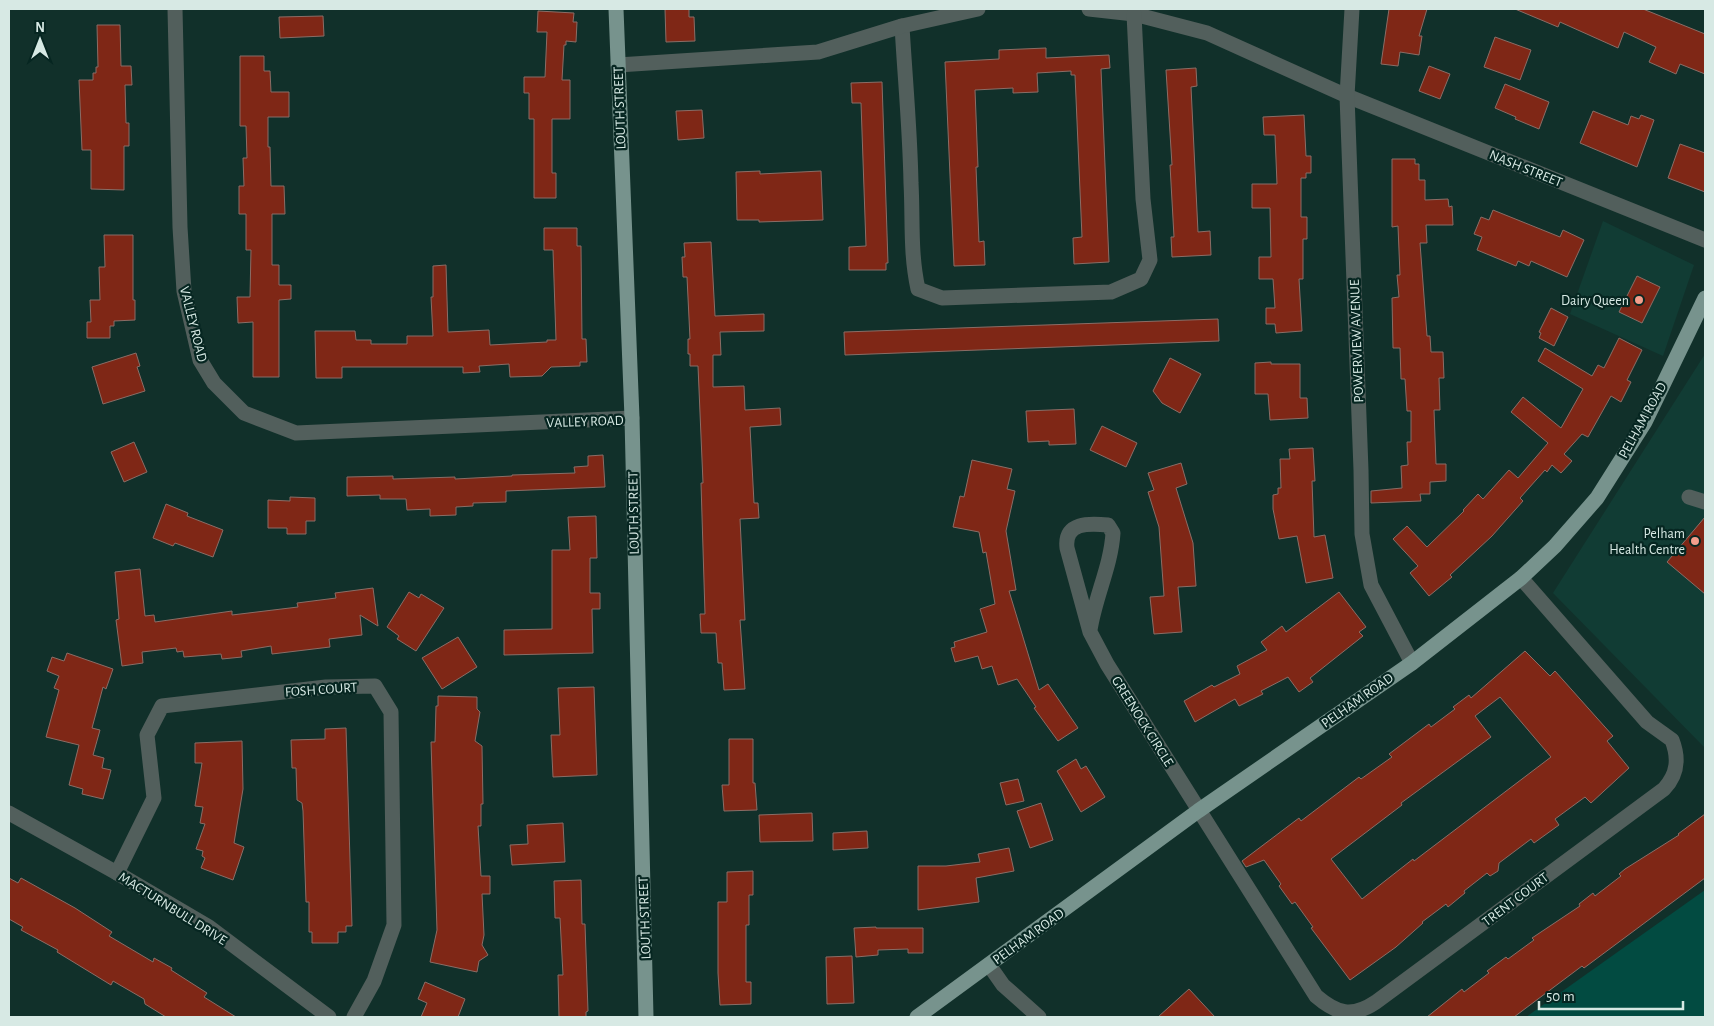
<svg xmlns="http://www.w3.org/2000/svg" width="1714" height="1026" viewBox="0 0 1714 1026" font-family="'Alegreya Sans',sans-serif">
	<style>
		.built { fill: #113c34 }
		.green { fill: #024b41 }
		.building { fill: #7f2716; stroke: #8a6d66; fill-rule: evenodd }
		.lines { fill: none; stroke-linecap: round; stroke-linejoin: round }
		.minor { stroke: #525f5c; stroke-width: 15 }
		.major { stroke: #77938d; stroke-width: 15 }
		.poi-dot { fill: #f49d8b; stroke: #062621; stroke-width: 2 }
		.labels { text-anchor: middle; stroke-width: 4.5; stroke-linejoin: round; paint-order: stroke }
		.street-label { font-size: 14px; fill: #d7e9e4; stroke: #062621 }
		.poi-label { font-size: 14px; fill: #d7e9e4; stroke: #062621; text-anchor: end }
	</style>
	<rect width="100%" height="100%" fill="#11302a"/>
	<g class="built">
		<polygon points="1603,221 1694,265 1663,356 1570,314"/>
		<polygon points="1705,354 1705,748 1553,593"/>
	</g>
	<polygon class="green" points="1705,890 1705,1017 1526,1017"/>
	<g class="building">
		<polygon points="665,9 689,9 689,17 694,17 695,41 666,42"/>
		<polygon points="1389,9 1427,9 1419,36 1422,36 1419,55 1400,52 1398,66 1381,64"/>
		<polygon points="1515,9 1643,9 1705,34 1705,74 1680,64 1676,74 1649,62 1656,47 1624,32 1618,48 1560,22 1558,27"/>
		<polygon points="538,11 574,13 573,22 577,22 576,42 566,41 566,45 564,45 562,80 570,80 570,119 552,119 552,173 556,173 556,198 534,198 534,119 529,119 529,93 524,93 524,77 545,77 547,32 537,32"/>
		<polygon points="323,16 324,36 280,38 279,17"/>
		<polygon points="97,25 120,25 121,66 131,66 132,85 125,85 126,123 129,123 129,146 124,146 124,190 91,189 91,150 82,150 79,80 93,80 93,73 96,73 96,67 98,67"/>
		<polygon points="1495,37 1531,50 1520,80 1484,67"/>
		<polygon points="1046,48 1046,58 1109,55 1110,68 1101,69 1109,262 1074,264 1073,238 1082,237 1075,75 1071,75 1071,71 1037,73 1038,92 1013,93 1013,88 975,90 978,167 976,167 979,242 984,241 985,265 954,266 945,62 999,59 999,50"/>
		<polygon points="240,56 264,56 264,71 270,71 271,92 289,92 289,117 268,117 268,147 270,147 271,186 284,186 285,214 272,214 272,265 279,265 279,285 291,285 291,299 279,300 279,377 253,377 253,322 238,323 237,297 250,297 251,250 246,250 246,214 239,214 239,186 244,186 243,158 247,158 246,126 240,126"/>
		<polygon points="1429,66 1450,74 1440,99 1419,91"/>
		<polygon points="1196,68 1197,86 1191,87 1198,232 1210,231 1211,255 1172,257 1171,237 1174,237 1170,165 1172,165 1166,70"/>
		<polygon points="882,82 888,263 886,263 886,270 849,270 849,247 866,246 861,103 852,103 851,83"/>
		<polygon points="1505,84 1549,102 1539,129 1515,119 1516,117 1495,108"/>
		<polygon points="702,110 704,138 678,140 676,111"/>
		<polygon points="1593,111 1628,125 1631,116 1639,119 1641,115 1654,120 1637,167 1580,143"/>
		<polygon points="1304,115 1306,156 1311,156 1311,173 1306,173 1306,178 1301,178 1301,217 1307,217 1307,239 1303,239 1303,279 1299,279 1302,331 1276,333 1275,324 1266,324 1266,308 1275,308 1273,279 1259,279 1259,257 1271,257 1270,208 1252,208 1252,184 1277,184 1275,135 1264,135 1263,117"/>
		<polygon points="1680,144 1705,153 1705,192 1668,178"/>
		<polygon points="1392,159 1415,159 1415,164 1419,164 1419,180 1425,180 1425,200 1448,199 1449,207 1452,206 1453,225 1426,225 1427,243 1420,243 1427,336 1430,336 1431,352 1443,352 1444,378 1439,378 1440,410 1434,410 1436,464 1446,464 1446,481 1430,482 1430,494 1420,494 1421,501 1371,503 1371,491 1402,488 1401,466 1408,465 1407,442 1411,442 1411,411 1407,411 1405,379 1401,379 1400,348 1393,348 1392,298 1399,297 1397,275 1400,275 1398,226 1392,227"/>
		<polygon points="760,171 760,174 821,171 823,220 759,222 759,220 737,220 736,172"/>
		<polygon points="1493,210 1560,237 1563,230 1584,240 1567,277 1531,261 1529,266 1518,261 1516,266 1477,250 1482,237 1474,234 1481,217 1489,220"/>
		<polygon points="544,228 577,228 577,246 581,246 582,339 586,339 587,362 580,362 580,366 551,367 542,376 510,377 509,364 479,366 480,372 463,373 463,367 342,367 342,378 316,378 315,331 355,331 356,340 371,340 371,344 407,344 407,336 433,336 431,297 433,297 433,266 446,265 448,332 489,330 490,345 547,342 547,340 556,340 553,250 544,250"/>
		<polygon points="104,235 133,235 133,300 135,300 135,320 114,321 114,326 110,326 110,338 87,338 87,322 91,322 90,300 100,300 99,267 105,267"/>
		<polygon points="711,242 715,316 764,314 764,331 720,332 721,355 713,355 713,387 744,386 745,410 780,408 781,425 750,427 754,503 758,503 759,518 740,519 745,620 740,620 745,689 724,690 722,663 718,663 716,633 701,633 700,614 705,614 701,483 703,483 698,366 690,366 690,354 688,354 688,339 690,339 687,277 683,277 682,257 685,257 684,243"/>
		<polygon points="1637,276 1660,287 1642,323 1619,312"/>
		<polygon points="1551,308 1568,317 1554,346 1539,338 1541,333 1539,332"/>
		<polygon points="1218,319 1219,341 845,355 844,332"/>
		<polygon points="1619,338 1642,350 1627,380 1631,382 1621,402 1611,396 1588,437 1582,434 1564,454 1572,461 1561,473 1552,465 1547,472 1545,470 1520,498 1523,501 1492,536 1450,575 1452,577 1429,596 1410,573 1418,566 1393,539 1407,526 1427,547 1464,511 1463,510 1478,494 1483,499 1509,470 1518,478 1548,443 1511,412 1523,397 1561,428 1583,389 1538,361 1545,348 1592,376 1598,365 1604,368"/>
		<polygon points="136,353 140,366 137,367 145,391 103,404 92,367"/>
		<polygon points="1170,358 1201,374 1180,413 1162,403 1153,391"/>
		<polygon points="1271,362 1271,364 1300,364 1300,398 1307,398 1308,418 1270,420 1268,394 1255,394 1255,363"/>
		<polygon points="1074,409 1076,444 1049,445 1049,441 1028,442 1026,411"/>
		<polygon points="1102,426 1137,443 1126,467 1090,450"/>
		<polygon points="134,442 147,472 124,482 111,452"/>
		<polygon points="1313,448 1315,481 1312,481 1314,537 1325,535 1333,578 1306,583 1297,536 1279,539 1273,509 1273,495 1278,494 1278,488 1281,488 1280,459 1290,459 1289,449"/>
		<polygon points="603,455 605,487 506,491 506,502 473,503 473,506 456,507 456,515 430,516 430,509 407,510 406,499 380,499 380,495 347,496 347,477 393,476 393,479 455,477 455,479 512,476 512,475 575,473 574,467 588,466 588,456"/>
		<polygon points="972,460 1012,469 1007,489 1015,491 1006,531 1016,590 1009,591 1039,690 1048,684 1078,728 1058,741 1034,708 1036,707 1017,679 998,685 992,666 982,669 978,656 955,662 951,648 955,647 954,642 987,632 980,609 995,604 986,552 983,553 979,532 953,527 960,496 964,497"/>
		<polygon points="1181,463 1187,484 1176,488 1193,543 1196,586 1178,587 1182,632 1154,634 1150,597 1164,596 1159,527 1148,492 1154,490 1148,473"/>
		<polygon points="290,497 315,498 315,521 306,521 306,534 287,534 287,528 268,528 268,500 290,501"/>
		<polygon points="166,504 188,513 187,516 223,530 213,557 175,543 173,546 153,538"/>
		<polygon points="596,516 597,558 590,558 590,593 600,593 600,609 592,609 593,653 504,655 504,630 552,629 552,550 570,550 568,517"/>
		<polygon points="1705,517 1705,594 1667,562"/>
		<polygon points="140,569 145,616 154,615 155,622 232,611 232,615 298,607 297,603 336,598 335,593 373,588 378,626 360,615 362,635 329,639 330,647 272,654 271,646 241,651 242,657 222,659 221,654 184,657 183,651 177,652 176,648 142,652 143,663 122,666 116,620 119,619 115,572"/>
		<polygon points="409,592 419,598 421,594 444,608 416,651 397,639 399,636 387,627"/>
		<polygon points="1339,592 1366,627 1359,632 1363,636 1310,678 1313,682 1299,692 1288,677 1261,691 1263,694 1239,706 1235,699 1195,722 1184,701 1212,685 1214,687 1240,674 1237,666 1267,650 1261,642 1282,626 1286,632"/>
		<polygon points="458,637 477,667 442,689 422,658"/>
		<path d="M1525,651L1550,676L1555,671L1613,736L1607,741L1629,768L1591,803L1585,797L1555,819L1559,825L1534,843L1531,839L1499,863L1498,871L1490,876L1487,873L1464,891L1465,893L1448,907L1446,904L1422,922L1423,923L1396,947L1350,980L1311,928L1313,927L1295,902L1292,904L1279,886L1281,884L1264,860L1246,867L1242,861L1299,818L1301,821L1359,777L1361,779L1392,757L1389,754L1429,724L1431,727L1455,709L1453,707L1469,695L1471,698ZM1500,697L1551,757L1414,861L1413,859L1362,899L1331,859L1402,805L1401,803L1491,737L1475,716Z"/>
		<polygon points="67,653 113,669 106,689 103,687 92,728 100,730 93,755 104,758 102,768 111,770 103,799 82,794 83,789 69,785 79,745 46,737 59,690 54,688 59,676 47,671 52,657 64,661"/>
		<polygon points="594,687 597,775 553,777 551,735 560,735 558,688"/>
		<polygon points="438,696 477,697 477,709 480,712 475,741 482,746 483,804 481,804 481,826 478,826 481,876 490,876 490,894 482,894 484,935 482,945 488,955 479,961 477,972 430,962 437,930 431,742 435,742 436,706 438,706"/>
		<polygon points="346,728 352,926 346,926 346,932 338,932 338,943 312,943 312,932 309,932 309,902 306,902 303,811 302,803 297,800 296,768 292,768 291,740 325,739 325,729"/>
		<polygon points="729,739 753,739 753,783 755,783 757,810 724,811 722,785 729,785"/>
		<polygon points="242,741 243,789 234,843 244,847 233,880 201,868 205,858 202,856 203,851 196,849 205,824 200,823 203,807 195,806 202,763 195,763 195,743"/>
		<polygon points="1076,759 1081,769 1086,766 1105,797 1081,812 1057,771"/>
		<polygon points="1018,779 1024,801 1006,805 1000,783"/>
		<polygon points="1041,803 1053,840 1030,848 1017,811"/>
		<polygon points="812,813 813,841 760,842 759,815"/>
		<polygon points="1705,814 1705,878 1584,968 1582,966 1514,1017 1427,1017 1462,989 1464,992 1489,973 1487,971 1506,957 1508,959 1534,940 1532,938 1580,906 1579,904 1593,893 1595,896 1621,876 1619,874 1625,869 1679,835 1678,834"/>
		<polygon points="563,823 565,862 512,865 510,845 528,844 527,825"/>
		<polygon points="867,831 868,848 833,850 833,833"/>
		<polygon points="1009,848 1014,871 976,878 979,902 918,910 918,866 946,866 980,862 978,854"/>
		<polygon points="753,871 753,895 749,895 749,925 746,925 746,982 751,982 751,1004 720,1005 718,973 718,902 727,902 727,872"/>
		<polygon points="9,878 18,883 21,878 75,908 112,932 109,936 153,962 154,958 172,968 171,970 207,993 204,997 236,1017 166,1017 145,1004 144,999 113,981 111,985 57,952 58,950 21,930 23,927 9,919"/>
		<polygon points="581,880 582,924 585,924 588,1011 586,1012 586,1017 559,1017 558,975 563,975 560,918 555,918 554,881"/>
		<polygon points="876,927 876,928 923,928 923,953 908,953 908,949 878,950 878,955 856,957 854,928"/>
		<polygon points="852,956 854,1003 827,1004 826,957"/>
		<polygon points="425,982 465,999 458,1017 421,1017 427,1003 418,999"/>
		<polygon points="1189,989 1215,1017 1158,1017"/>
	</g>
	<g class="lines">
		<g class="minor">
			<polyline points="175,9 180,227 184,291 200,360 214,383 244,413 296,433 632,418"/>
			<polyline points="1089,9 1134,14 1207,33 1347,96 1705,240"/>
			<polyline points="1352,9 1347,96 1361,470 1362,534 1371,585 1412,663"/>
			<path d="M902,26C905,78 910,130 911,183C913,219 910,253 918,289L942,298L1111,292L1141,279L1150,260L1143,199L1134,14"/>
			<polyline points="618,65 818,52 902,26 978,9"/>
			<polyline points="1689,497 1705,502"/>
			<path d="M1090,630C1095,597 1111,566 1113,533L1108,525C1089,523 1064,522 1067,548L1090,632L1107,664L1316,996C1337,1014 1352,1018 1376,1002L1664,789C1678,774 1679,758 1672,740L1647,722L1521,578"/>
			<polyline points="9,813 117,873 209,927 329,1017"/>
			<polyline points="117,873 154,798 147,735 162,706 326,687 375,686 391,712 394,925 374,981 354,1017"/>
			<polyline points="989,965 1003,985 1039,1017"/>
		</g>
		<g class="major">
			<polyline points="616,9 632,418 646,1017"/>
			<polyline points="917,1017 1198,811 1412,663 1521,578 1555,546 1597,498 1645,422 1705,298"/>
		</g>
	</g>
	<g class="poi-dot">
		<circle cx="1639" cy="300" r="5"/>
		<circle cx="1695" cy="541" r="5"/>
	</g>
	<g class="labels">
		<g class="street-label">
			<text transform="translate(619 108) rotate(-92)" y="5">LOUTH STREET</text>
			<text transform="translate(1526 168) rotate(22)" y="5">NASH STREET</text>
			<text transform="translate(194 324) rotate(76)" y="5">VALLEY ROAD</text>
			<text transform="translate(1356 341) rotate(-92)" y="5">POWERVIEW AVENUE</text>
			<text transform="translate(1642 420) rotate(-61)" y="5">PELHAM ROAD</text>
			<text transform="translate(585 421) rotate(-2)" y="5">VALLEY ROAD</text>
			<text transform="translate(633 513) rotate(-91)" y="5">LOUTH STREET</text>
			<text transform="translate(321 689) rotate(-4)" y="5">FOSH COURT</text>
			<text transform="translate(1357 700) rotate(-35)" y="5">PELHAM ROAD</text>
			<text transform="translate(1143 721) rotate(58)" y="5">GREENOCK CIRCLE</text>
			<text transform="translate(1515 899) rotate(-37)" y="5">TRENT COURT</text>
			<text transform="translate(173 908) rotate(32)" y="5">MACTURNBULL DRIVE</text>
			<text transform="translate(644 918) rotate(-92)" y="5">LOUTH STREET</text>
			<text transform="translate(1028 936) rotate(-36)" y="5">PELHAM ROAD</text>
		</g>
		<g class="poi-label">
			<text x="1629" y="305">Dairy Queen</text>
			<text x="1685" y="538">Pelham<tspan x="1685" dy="16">Health Centre</tspan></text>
		</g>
	</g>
	<rect width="1714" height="1026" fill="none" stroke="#d7e9e4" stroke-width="20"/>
	<g transform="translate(40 40)" stroke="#062621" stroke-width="4" paint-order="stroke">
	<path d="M0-4L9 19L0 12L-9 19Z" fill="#d7e9e4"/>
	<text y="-8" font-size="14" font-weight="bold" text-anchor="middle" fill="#d7e9e4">N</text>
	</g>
	<path d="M1539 1001v8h144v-8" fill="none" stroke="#d7e9e4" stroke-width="2.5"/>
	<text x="1546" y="1001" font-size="15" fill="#d7e9e4" stroke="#062621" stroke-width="4" paint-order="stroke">50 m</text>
</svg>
